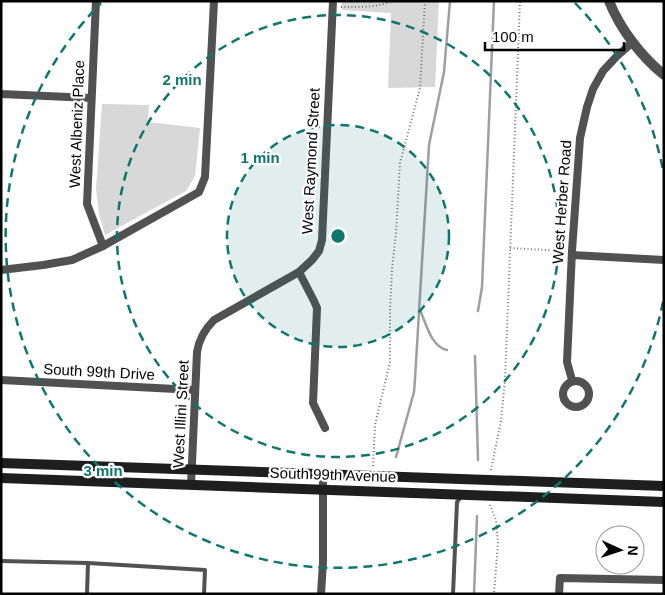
<svg xmlns="http://www.w3.org/2000/svg" width="665" height="595" viewBox="0 0 665 595" font-family="Arial,sans-serif">
	<style>
		.park { fill: #d8d8d8 }
		.lines { fill: none; stroke-linecap: round; stroke-linejoin: round }
		.stream { stroke: #9f9f9f; stroke-width: 2.5 }
		.path { stroke: #737373; stroke-width: 2; stroke-dasharray: 1 2.5; stroke-linecap: butt }
		.service { stroke: #515151; stroke-width: 4 }
		.minor { stroke: #515151; stroke-width: 8 }
		.tertiary { stroke: #515151; stroke-width: 10 }
		.secondary { stroke: #1e1e1e; stroke-width: 10 }
		.ring { fill: none; stroke: #0f766e; stroke-width: 2.5; stroke-dasharray: 9 6 }
		.labels { text-anchor: middle; stroke-width: 4.5; stroke-linejoin: round; paint-order: stroke }
		.street-label { font-size: 15px; fill: #000; stroke: #fff }
		.centre { fill: #0f766e; stroke: #fff; stroke-width: 2.5 }
		.ring-label { font-size: 15px; text-anchor: middle; font-weight: bold; fill: #0f766e; stroke: #fff; stroke-width: 4.5; stroke-linejoin: round; paint-order: stroke }
	</style>
	<rect width="100%" height="100%" fill="#fff"/>
	<g class="park">
		<polygon points="342,1 439,1 435,87 388,88 391,13 342,10"/>
		<polygon points="102,104 149,105 148,122 200,128 195,176 186,191 105,235 99,214 96,189"/>
	</g>
	<g class="lines">
		<g class="stream">
			<path d="M420,310C426,323 431,347 447,350"/>
			<polyline points="478,311 482,287 494,1"/>
			<polyline points="475,356 478,460"/>
			<polyline points="396,457 414,392 415,379 429,145 444,72 450,1"/>
			<polyline points="474,594 477,516"/>
		</g>
		<g class="path">
			<path d="M341,7C358,7 376,8 393,1"/>
			<polyline points="510,248 565,251"/>
			<polyline points="373,466 375,425 390,362 390,311 392,269 396,233 400,163 420,88 425,1"/>
			<polyline points="491,470 501,421 505,380 520,1"/>
			<polyline points="490,505 496,520 498,543 494,594"/>
		</g>
		<g class="service">
			<polyline points="1,561 88,563 205,570 204,594"/>
			<polyline points="87,594 88,563"/>
			<polyline points="453,594 457,502 461,497"/>
		</g>
		<g class="minor">
			<polyline points="96,1 87,204 103,246"/>
			<polyline points="1,94 91,98"/>
			<polyline points="572,255 664,260"/>
			<polyline points="1,270 43,265 72,260 103,246 199,192 205,177 214,1"/>
			<polyline points="299,272 314,301 317,308 313,403 325,428"/>
			<polyline points="1,380 195,390"/>
			<polyline points="572,380 567,362 572,251 580,138 587,107 593,89 603,71 617,56 633,42"/>
			<circle cx="576" cy="394" r="13"/>
			<path d="M191,485L197,352C199,339 205,329 214,320L299,272L312,260L319,251L322,240L333,1"/>
			<polyline points="321,594 323,562 323,475"/>
			<polyline points="559,594 560,578 664,580"/>
		</g>
		<path class="tertiary" d="M609,1C620,29 641,56 664,75"/>
		<g class="secondary">
			<polyline points="1,463 664,486"/>
			<polyline points="1,478 664,502"/>
		</g>
	</g>
	<circle cx="338" cy="236" r="111" fill="#0f766e" fill-opacity=".12"/>
	<g class="ring">
		<circle cx="338" cy="236" r="111"/>
		<circle cx="338" cy="236" r="221"/>
		<path d="M663 302A332 332 0 1 1 101 3M575 3A332 332 0 0 1 663 170"/>
	</g>
	<g class="labels">
		<g class="street-label">
			<text transform="translate(77 124) rotate(-88)" y="5">West Albeniz Place</text>
			<text transform="translate(311 161) rotate(-87)" y="5">West Raymond Street</text>
			<text transform="translate(562 202) rotate(-86)" y="5">West Herber Road</text>
			<text transform="translate(99 372) rotate(3)" y="5">South 99th Drive</text>
			<text transform="translate(181 414) rotate(-87)" y="5">West Illini Street</text>
			<text transform="translate(333 475) rotate(2)" y="5">South 99th Avenue</text>
		</g>
	</g>
	<circle cx="338" cy="236" r="8" class="centre"/>
	<g class="ring-label">
		<text x="182" y="85">2 min</text>
		<text x="260" y="163">1 min</text>
		<text x="103" y="476">3 min</text>
	</g>
	<rect width="665" height="595" fill="none" stroke="#000000" stroke-width="5"/>
	<g transform="translate(620 550) rotate(93)"><circle r="24" fill="#ffffff" stroke="#999999"/>
	<path d="M0-4L9 19L0 12L-9 19Z" fill="#000000"/>
	<text y="-8" font-size="14" font-weight="bold" text-anchor="middle" fill="#000000">N</text>
	</g>
	<path d="M485 42v8h139v-8" fill="none" stroke="#000000" stroke-width="2.5"/>
	<text x="492" y="42" font-size="15" fill="#000000" stroke="#ffffff" stroke-width="4" paint-order="stroke">100 m</text>
</svg>
